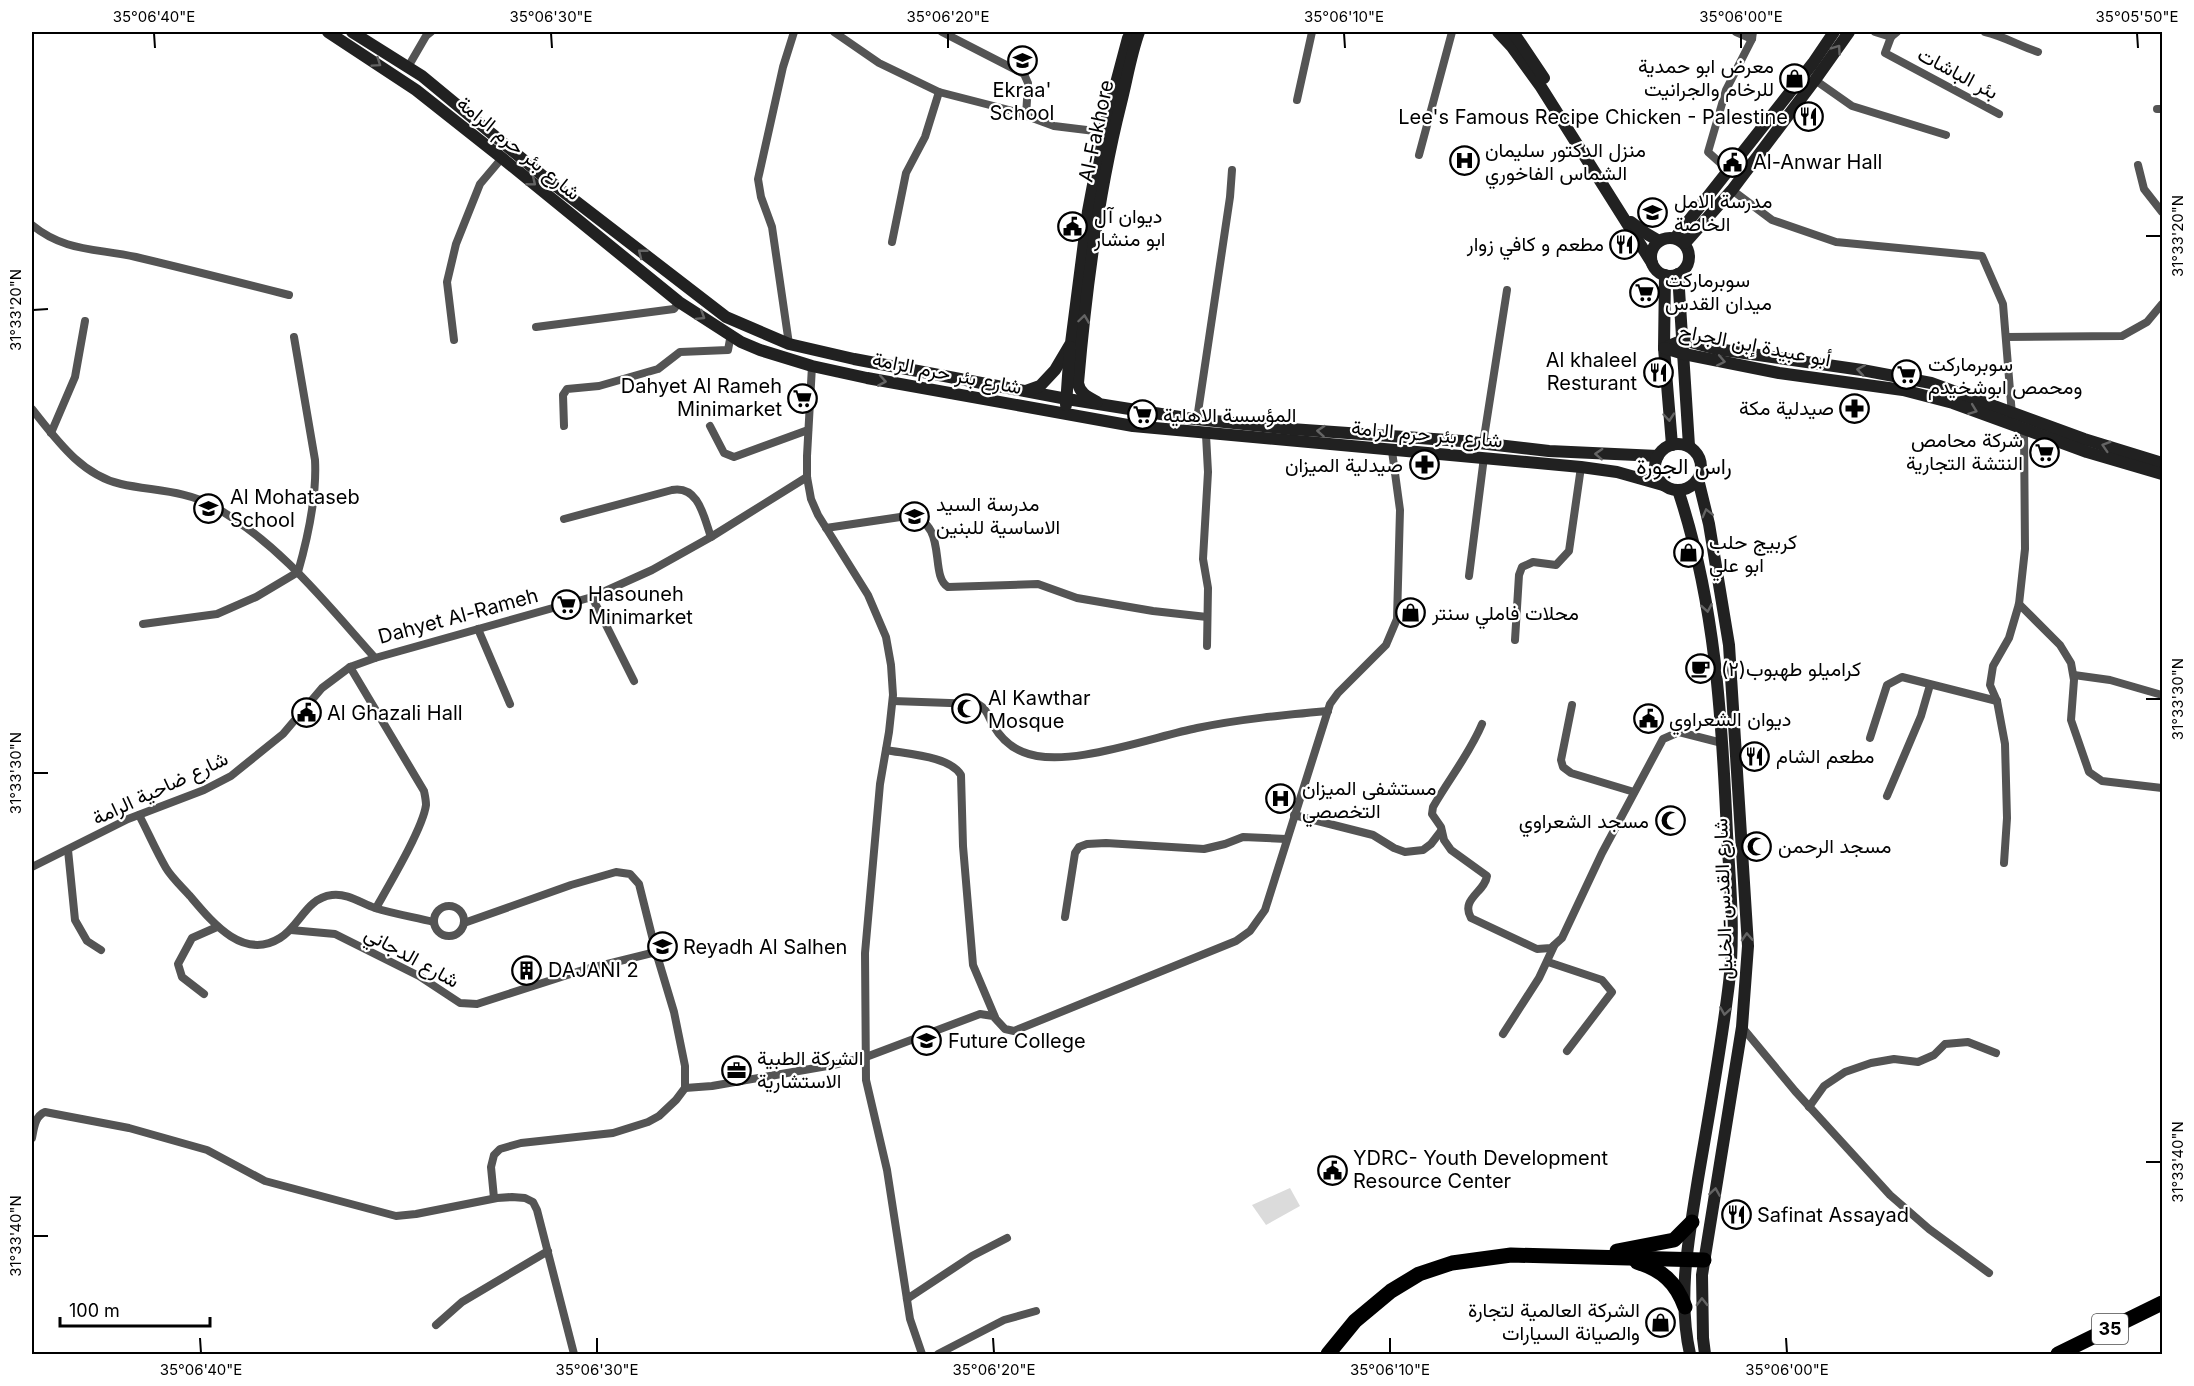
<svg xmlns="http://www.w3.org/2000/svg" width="2194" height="1386" viewBox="0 0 2194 1386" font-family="Inter,Vazirmatn,sans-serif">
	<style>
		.green { fill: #dbdbdb }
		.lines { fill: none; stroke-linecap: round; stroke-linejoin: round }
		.street { stroke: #545454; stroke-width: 8 }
		.secondary { stroke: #212121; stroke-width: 12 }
		.highway { stroke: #000; stroke-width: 15 }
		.oneway { stroke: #646464 }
		.ticks { fill: none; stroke: #000; stroke-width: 2 }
		.labels { text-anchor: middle; stroke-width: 4.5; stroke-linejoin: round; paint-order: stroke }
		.shield { fill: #fff; stroke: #4c4c4c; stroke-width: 1.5 }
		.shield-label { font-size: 18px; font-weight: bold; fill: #000 }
		.poi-label { font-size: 20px; fill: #000; stroke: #fff; text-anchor: start }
		.street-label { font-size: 20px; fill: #000; stroke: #fff }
		.quarter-label { font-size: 22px; fill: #000; stroke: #fff }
		.neatline { fill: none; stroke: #000; stroke-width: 2 }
		.ticks-label { font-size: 15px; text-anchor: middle; fill: #000 }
	</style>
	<rect width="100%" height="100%" fill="#fff"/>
	<polygon class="green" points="1290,1188 1300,1206 1266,1225 1252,1205"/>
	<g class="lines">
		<g class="street">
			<polyline points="834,32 879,63 939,92 1013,111 1054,126 1103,132"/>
			<polyline points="942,32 1024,74 1028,83 1026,116"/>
			<polyline points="1736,32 1752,39 1753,32"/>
			<polyline points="1875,32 1891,37 1897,32"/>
			<path d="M1985,32C2003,36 2020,46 2038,52"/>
			<polyline points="1891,37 1885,53 1999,114"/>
			<polyline points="408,67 426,36 431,32"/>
			<polyline points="1815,80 1852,106 1946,135"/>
			<polyline points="1297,100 1312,32"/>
			<polyline points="2157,109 2162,109"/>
			<polyline points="1419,155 1452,32"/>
			<polyline points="2138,165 2144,189 2162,212"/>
			<polyline points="1727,169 1708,152 1726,90 1752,39"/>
			<polyline points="1732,190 1772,220 1836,242 1982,256 2003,304 2012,415"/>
			<path d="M32,225C65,252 96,248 136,257C187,269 238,282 289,295"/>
			<polyline points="892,242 906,173 925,137 939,92"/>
			<polyline points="536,327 674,309 679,302"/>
			<polyline points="2006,337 2122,336 2147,322 2162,304"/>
			<polyline points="454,340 447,282 456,244 480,184 502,158"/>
			<polyline points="789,344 772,227 761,197 758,179 783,67 794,32"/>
			<polyline points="812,366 807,456 807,477 811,499 818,515 868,595 886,637 891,665 893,695 889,732 880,784 865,953 866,1080 887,1170 910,1319 922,1354"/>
			<path d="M32,409C56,439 81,475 121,484C152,491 185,490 213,506C278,542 326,603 375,658L592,597L652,570L711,537L807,477"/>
			<polyline points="1197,419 1230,197 1232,170"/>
			<polyline points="564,426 563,395 567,389 599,386 658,369 680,352 728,350 731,334"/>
			<polyline points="710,426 724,453 734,457 808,430"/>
			<polyline points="51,433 75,377 85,321"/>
			<polyline points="1206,435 1208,472 1203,559 1208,588 1207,646"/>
			<polyline points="1483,444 1507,290"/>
			<path d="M564,519L672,490C699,485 704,518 711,537"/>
			<path d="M826,528L907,516C950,521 928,575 948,587L1038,584L1077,598L1153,611L1207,617"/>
			<polyline points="1469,576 1484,457"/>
			<polyline points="592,597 634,681"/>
			<polyline points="2019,604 2060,645 2071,663 2074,680 2071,720 2089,772 2102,781 2162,788"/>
			<path d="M143,624L217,614L256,597L298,572C308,537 317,497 315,460L294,337"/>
			<polyline points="478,629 510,704"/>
			<polyline points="1515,640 1519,575 1522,567 1533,562 1556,565 1569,551 1581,467"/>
			<path d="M350,667L424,791C425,796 426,800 426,805C423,828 389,885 376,908"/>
			<polyline points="2074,675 2110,680 2162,695"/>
			<path d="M893,701L978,704C987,709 988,716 993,725C1000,737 1010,747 1023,752C1065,770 1152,737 1197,728C1240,719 1284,715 1328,711"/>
			<polyline points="1572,705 1561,760 1563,767 1571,773 1634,792"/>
			<path d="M1482,724C1470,753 1449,779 1433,807L1432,814L1441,827L1444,840L1451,850L1487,876C1485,892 1460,899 1471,918L1537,949L1551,948L1562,938L1602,853L1663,739L1679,732L1722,743"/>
			<polyline points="1870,738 1887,685 1902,677 1997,701"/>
			<path d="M886,750C906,754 950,756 961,775L963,846L973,965L995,1017"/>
			<polyline points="1887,796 1921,716 1930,685"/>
			<path d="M139,815C148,832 156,851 166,868C172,878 182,887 190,896C212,922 243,961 280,938C300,926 306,898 332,895C347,893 361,903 375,908C394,914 414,917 434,922"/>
			<polyline points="1294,815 1373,835 1394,848 1405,852 1423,850 1431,844 1441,831"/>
			<polyline points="68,850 75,920 87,941 101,950"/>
			<polyline points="2004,863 2007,818 2005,744 1997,701 1990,685 1993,666 2009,638 2019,604 2025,549 2024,430"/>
			<polyline points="32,867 128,819 204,790 231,776 283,734 322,688 350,667 375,658"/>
			<circle cx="449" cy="921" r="15"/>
			<polyline points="1065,917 1075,853 1079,847 1087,844 1106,843 1204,849 1225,844 1243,837 1286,839"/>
			<polyline points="464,923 571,885 616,872 630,874 639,884 656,952 674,1012 685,1066 685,1088 676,1100 659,1116 648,1122 613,1133 521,1143 500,1149 494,1155 491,1167 494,1198"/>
			<polyline points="291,930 335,934 419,976 460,1003 477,1004 583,970 656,952"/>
			<polyline points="1548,962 1602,980 1612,992 1567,1051"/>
			<polyline points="204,994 182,977 178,964 192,938 217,927"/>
			<polyline points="1742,1027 1795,1091 1890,1195 1929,1229 1989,1273"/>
			<polyline points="1503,1034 1539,978 1554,946"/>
			<polyline points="685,1088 712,1086 833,1065 866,1057 980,1014 993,1016 1005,1029 1014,1031 1236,941 1250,931 1265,910 1330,704 1338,693 1386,645 1397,619 1400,510 1392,451"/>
			<polyline points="1809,1107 1824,1086 1845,1072 1871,1063 1894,1059 1918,1062 1934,1055 1945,1044 1968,1042 1996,1053"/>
			<path d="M32,1138C34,1128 35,1116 45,1112L129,1128L207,1150L265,1181L396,1216L416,1214L497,1198L512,1197L525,1198L533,1202L537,1210L574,1354"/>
			<polyline points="907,1299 972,1256 1007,1238"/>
			<polyline points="436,1325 462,1302 548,1251"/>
			<polyline points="938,1354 1004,1320 1036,1311"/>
		</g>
		<g class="secondary">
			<polyline points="328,32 416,90 502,158 679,302 741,342 760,350 812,366 867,378 1133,426 1581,467 1617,472 1663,485"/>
			<polyline points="352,32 422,76 543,176 726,317 789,344 854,359 1067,399 1186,418 1291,429 1462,441 1549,451 1658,456"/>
			<polyline points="1498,32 1512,47 1541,87 1652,263"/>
			<polyline points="1513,32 1544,78"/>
			<polyline points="1631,222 1647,234 1659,241"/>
			<circle cx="1670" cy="257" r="19"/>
			<polyline points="1675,238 1813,63 1834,32"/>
			<polyline points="1685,243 1732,190 1815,80 1849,32"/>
			<polyline points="1678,274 1689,446"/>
			<polyline points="1665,275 1664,348 1672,445"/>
			<polyline points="1664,348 1683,340 1717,349 1862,370 1931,383 2084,439 2162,463"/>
			<polyline points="1664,348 1684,354 1779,373 1903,390 1953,403 2087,452 2162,474"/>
			<polyline points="1026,391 1040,386 1055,370 1071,343 1088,211 1103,132 1128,38"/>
			<path d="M1097,402C1088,397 1080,394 1078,383C1086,289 1098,194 1121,103C1127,79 1131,54 1139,32"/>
			<polyline points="1066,405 1070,347"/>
			<circle cx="1678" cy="467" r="23"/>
			<polyline points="1698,479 1709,524 1729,645 1748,946 1742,1027 1702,1275 1703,1338 1705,1354"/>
			<path d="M1678,490C1715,601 1722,717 1727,834C1730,883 1735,934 1729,983C1721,1049 1709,1114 1698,1179C1689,1237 1677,1296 1690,1354"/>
		</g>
		<g class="highway">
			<polyline points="1617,1251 1674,1240 1692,1222"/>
			<path d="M1637,1262C1662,1270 1676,1282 1685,1307"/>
			<polyline points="1328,1354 1355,1321 1391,1291 1419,1274 1452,1263 1511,1255 1704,1260"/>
			<polyline points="2058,1354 2162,1303"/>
		</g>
	</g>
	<defs><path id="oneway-chevron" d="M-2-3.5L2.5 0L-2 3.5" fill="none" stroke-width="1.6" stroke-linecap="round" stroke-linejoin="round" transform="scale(1.5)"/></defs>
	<g class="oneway">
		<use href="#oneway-chevron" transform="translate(1837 49) rotate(-55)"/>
		<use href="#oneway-chevron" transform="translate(377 63) rotate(34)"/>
		<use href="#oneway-chevron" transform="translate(532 182) rotate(39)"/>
		<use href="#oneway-chevron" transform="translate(642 253) rotate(-142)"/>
		<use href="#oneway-chevron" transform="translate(701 316) rotate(32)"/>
		<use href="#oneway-chevron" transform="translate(1084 319) rotate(-82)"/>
		<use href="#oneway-chevron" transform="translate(1721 361) rotate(11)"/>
		<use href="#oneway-chevron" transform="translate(1861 370) rotate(-171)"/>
		<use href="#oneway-chevron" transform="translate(882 381) rotate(10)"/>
		<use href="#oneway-chevron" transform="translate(1973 410) rotate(21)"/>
		<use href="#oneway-chevron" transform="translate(1669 417) rotate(85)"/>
		<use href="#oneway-chevron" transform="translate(1321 431) rotate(-176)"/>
		<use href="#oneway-chevron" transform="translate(2106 446) rotate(-163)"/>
		<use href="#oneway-chevron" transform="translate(1599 454) rotate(-177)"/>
		<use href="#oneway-chevron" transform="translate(1707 513) rotate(-104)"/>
		<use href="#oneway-chevron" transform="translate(1707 608) rotate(80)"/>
		<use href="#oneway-chevron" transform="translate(1747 937) rotate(-93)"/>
		<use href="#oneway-chevron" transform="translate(1725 1011) rotate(99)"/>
		<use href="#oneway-chevron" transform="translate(1715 1192) rotate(-81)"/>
		<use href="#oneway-chevron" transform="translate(1702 1302) rotate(-91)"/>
	</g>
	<path class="ticks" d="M154,33L155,48M551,33L552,48M948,33V48M1344,33L1345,48M1741,33V48M2137,33L2138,48M2146,236H2161M33,310L48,309M2146,699H2161M33,773H48M2146,1162H2161M33,1236H48M200,1338L201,1353M597,1338V1353M993,1338L994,1353M1390,1338V1353M1786,1338L1787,1353"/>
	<defs>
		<symbol id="school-ring" viewBox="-11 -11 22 22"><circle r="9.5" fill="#fff" stroke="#000" stroke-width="1.5"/><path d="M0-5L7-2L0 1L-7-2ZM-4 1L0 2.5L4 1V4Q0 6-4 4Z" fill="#000"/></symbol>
		<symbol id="shop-ring" viewBox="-11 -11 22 22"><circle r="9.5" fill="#fff" stroke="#000" stroke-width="1.5"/><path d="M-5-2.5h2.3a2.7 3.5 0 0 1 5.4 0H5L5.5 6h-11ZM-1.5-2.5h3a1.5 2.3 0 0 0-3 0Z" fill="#000"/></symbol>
		<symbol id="restaurant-ring" viewBox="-11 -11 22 22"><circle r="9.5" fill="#fff" stroke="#000" stroke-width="1.5"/><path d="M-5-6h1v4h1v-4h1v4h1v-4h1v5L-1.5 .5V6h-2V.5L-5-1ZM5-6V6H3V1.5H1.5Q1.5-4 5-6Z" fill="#000"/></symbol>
		<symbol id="hospital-ring" viewBox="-11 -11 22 22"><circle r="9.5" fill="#fff" stroke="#000" stroke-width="1.5"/><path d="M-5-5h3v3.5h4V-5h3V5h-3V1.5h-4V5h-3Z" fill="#000"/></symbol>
		<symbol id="civic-ring" viewBox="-11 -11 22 22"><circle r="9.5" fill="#fff" stroke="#000" stroke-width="1.5"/><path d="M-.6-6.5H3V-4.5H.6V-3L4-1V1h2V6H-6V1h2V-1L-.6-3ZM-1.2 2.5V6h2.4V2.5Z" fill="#000"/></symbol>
		<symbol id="supermarket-ring" viewBox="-11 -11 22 22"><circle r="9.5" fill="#fff" stroke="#000" stroke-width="1.5"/><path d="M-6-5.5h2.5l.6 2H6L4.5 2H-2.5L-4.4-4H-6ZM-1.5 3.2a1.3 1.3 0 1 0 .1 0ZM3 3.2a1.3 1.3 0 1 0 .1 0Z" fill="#000"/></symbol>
		<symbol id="pharmacy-ring" viewBox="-11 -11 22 22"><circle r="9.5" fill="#fff" stroke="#000" stroke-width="1.5"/><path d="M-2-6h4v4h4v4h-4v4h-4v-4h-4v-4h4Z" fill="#000"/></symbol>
		<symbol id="cafe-ring" viewBox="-11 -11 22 22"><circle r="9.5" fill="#fff" stroke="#000" stroke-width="1.5"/><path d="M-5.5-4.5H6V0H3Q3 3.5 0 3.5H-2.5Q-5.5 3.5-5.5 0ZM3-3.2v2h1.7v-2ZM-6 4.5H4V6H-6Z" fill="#000"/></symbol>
		<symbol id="mosque-ring" viewBox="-11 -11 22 22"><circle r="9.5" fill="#fff" stroke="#000" stroke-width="1.5"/><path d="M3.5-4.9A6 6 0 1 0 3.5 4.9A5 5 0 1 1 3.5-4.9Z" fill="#000"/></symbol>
		<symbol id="building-ring" viewBox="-11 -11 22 22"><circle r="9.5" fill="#fff" stroke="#000" stroke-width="1.5"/><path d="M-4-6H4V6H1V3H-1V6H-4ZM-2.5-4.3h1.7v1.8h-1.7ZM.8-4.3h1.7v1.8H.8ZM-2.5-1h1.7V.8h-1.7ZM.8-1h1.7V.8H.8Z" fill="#000"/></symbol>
		<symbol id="university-ring" viewBox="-11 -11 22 22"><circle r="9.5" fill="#fff" stroke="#000" stroke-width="1.5"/><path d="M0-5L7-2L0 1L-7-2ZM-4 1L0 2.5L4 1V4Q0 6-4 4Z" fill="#000"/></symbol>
		<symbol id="office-ring" viewBox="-11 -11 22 22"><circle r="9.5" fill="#fff" stroke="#000" stroke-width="1.5"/><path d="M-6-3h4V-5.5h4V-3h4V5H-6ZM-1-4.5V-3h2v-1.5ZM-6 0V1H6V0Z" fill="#000"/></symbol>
	</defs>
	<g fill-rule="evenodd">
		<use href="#school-ring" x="1006" y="44" width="33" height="33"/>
		<use href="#shop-ring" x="1778" y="62" width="33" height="33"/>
		<use href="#restaurant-ring" x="1792" y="100" width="33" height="33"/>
		<use href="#hospital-ring" x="1448" y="144" width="33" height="33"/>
		<use href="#civic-ring" x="1716" y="146" width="33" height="33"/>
		<use href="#school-ring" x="1636" y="196" width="33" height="33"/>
		<use href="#civic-ring" x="1056" y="210" width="33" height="33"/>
		<use href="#restaurant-ring" x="1608" y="228" width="33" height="33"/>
		<use href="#supermarket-ring" x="1628" y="276" width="33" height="33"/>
		<use href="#restaurant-ring" x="1642" y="356" width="33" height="33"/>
		<use href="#supermarket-ring" x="1890" y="358" width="33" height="33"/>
		<use href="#supermarket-ring" x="786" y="382" width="33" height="33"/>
		<use href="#pharmacy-ring" x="1838" y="392" width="33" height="33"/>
		<use href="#supermarket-ring" x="1126" y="398" width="33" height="33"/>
		<use href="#supermarket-ring" x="2028" y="436" width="33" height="33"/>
		<use href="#pharmacy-ring" x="1408" y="448" width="33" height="33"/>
		<use href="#school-ring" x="192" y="492" width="33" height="33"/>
		<use href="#school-ring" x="898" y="500" width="33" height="33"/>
		<use href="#shop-ring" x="1672" y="536" width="33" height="33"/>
		<use href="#supermarket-ring" x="550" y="588" width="33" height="33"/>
		<use href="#shop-ring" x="1394" y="596" width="33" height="33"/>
		<use href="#cafe-ring" x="1684" y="652" width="33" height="33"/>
		<use href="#mosque-ring" x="950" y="692" width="33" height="33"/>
		<use href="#civic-ring" x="290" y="696" width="33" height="33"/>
		<use href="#civic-ring" x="1632" y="702" width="33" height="33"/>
		<use href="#restaurant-ring" x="1738" y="740" width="33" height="33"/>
		<use href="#hospital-ring" x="1264" y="782" width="33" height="33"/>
		<use href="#mosque-ring" x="1654" y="804" width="33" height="33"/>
		<use href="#mosque-ring" x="1740" y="830" width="33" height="33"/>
		<use href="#school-ring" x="646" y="930" width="33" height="33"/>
		<use href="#building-ring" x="510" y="954" width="33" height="33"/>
		<use href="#university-ring" x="910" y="1024" width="33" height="33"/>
		<use href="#office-ring" x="720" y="1054" width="33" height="33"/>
		<use href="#civic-ring" x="1316" y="1154" width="33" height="33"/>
		<use href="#restaurant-ring" x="1720" y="1198" width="33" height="33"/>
		<use href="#shop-ring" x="1644" y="1306" width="33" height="33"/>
	</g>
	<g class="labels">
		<rect class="shield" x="2092" y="1314" width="36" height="30" rx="4.5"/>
		<g class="shield-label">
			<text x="2110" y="1335">35</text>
		</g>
		<g class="poi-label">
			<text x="1774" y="73" text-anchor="end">معرض ابو حمدية<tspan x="1774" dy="23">للرخام والجرانيت</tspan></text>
			<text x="1022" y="97" text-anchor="middle">Ekraa'<tspan x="1022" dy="23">School</tspan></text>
			<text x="1788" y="124" text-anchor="end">Lee's Famous Recipe Chicken - Palestine</text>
			<text x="1485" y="157">منزل الدكتور سليمان<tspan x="1485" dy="23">الشماس الفاخوري</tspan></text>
			<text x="1753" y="169">Al-Anwar Hall</text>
			<text x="1674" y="208">مدرسة الامل<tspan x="1674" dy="23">الخاصة</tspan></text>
			<text x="1094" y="223">ديوان آل<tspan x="1094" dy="23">ابو منشار</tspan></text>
			<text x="1604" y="251" text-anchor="end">مطعم و كافي زوار</text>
			<text x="1665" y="287">سوبرماركت<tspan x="1665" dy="23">ميدان القدس</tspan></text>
			<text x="1637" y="367" text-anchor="end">Al khaleel<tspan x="1637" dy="23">Resturant</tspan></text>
			<text x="1928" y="371">سوبرماركت<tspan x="1928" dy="23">ومحمص ابوشخيدم</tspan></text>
			<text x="782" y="393" text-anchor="end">Dahyet Al Rameh<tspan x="782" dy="23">Minimarket</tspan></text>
			<text x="1834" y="415" text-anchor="end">صيدلية مكة</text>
			<text x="1163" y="422">المؤسسة الاهلية</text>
			<text x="2023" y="447" text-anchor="end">شركة محامص<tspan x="2023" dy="23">النتشة التجارية</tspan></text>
			<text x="1403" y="472" text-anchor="end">صيدلية الميزان</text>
			<text x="230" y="504">Al Mohataseb<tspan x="230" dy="23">School</tspan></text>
			<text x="936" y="511">مدرسة السيد<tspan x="936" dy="23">الاساسية للبنين</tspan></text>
			<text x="1709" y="549">كربيج حلب<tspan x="1709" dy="23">ابو علي</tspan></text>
			<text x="588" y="601">Hasouneh<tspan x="588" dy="23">Minimarket</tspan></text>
			<text x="1432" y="620">محلات فاملي سنتر</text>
			<text x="1721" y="676">كراميلو طهبوب(٢)</text>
			<text x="988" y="705">Al Kawthar<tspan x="988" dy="23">Mosque</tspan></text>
			<text x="327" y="720">Al Ghazali Hall</text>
			<text x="1669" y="726">ديوان الشعراوي</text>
			<text x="1776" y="763">مطعم الشام</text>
			<text x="1302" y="795">مستشفى الميزان<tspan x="1302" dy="23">التخصصي</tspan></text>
			<text x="1649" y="828" text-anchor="end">مسجد الشعراوي</text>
			<text x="1778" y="853">مسجد الرحمن</text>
			<text x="683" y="954">Reyadh Al Salhen</text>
			<text x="548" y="977">DAJANI 2</text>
			<text x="948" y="1048">Future College</text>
			<text x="757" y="1065">الشركة الطبية<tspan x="757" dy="23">الاستشارية</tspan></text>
			<text x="1353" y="1165">YDRC- Youth Development<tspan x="1353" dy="23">Resource Center</tspan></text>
			<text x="1757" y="1222">Safinat Assayad</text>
			<text x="1640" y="1317" text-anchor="end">الشركة العالمية لتجارة<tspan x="1640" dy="23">والصيانة السيارات</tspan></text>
		</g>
		<g class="street-label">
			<text transform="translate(1958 73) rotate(28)" y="7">بئر الباشات</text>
			<text transform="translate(1096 131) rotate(-78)" y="7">Al-Fakhore</text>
			<text transform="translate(519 148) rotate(39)" y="7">شارع بئر حرم الرامة</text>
			<text transform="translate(1755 345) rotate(11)" y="7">أبو عبيدة إبن الجراح</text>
			<text transform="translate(947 373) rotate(11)" y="7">شارع بئر حرم الرامة</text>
			<text transform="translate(1427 434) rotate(5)" y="7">شارع بئر حرم الرامة</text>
			<text transform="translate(458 616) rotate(-15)" y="7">Dahyet Al-Rameh</text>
			<text transform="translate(160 788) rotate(-25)" y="7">شارع ضاحية الرامة</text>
			<text transform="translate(1723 899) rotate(-92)" y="7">شارع القدس-الخليل</text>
			<text transform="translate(412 957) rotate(29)" y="7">شارع الدجاني</text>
		</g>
		<g class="quarter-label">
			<text x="1684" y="474">راس الجورة</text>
		</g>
	</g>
	<rect width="2194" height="1386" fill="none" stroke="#ffffff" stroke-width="66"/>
	<path d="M60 1317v9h150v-9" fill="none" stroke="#000000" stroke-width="3"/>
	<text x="69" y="1317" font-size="18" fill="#000000" stroke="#ffffff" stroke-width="4.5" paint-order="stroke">100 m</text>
	<rect x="33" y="33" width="2128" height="1320" class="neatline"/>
	<g class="ticks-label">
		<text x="154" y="22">35°06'40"E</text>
		<text x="551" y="22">35°06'30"E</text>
		<text x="948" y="22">35°06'20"E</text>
		<text x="1344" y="22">35°06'10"E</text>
		<text x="1741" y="22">35°06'00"E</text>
		<text x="2137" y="22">35°05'50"E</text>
		<text transform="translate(2178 236) rotate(-90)" y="5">31°33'20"N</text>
		<text transform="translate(16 310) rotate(-90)" y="5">31°33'20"N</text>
		<text transform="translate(2178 699) rotate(-90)" y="5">31°33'30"N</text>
		<text transform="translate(16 773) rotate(-90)" y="5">31°33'30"N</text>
		<text transform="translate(2178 1162) rotate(-90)" y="5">31°33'40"N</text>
		<text transform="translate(16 1236) rotate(-90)" y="5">31°33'40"N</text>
		<text x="201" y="1375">35°06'40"E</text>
		<text x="597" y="1375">35°06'30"E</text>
		<text x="994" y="1375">35°06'20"E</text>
		<text x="1390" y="1375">35°06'10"E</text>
		<text x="1787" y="1375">35°06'00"E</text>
	</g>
</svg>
